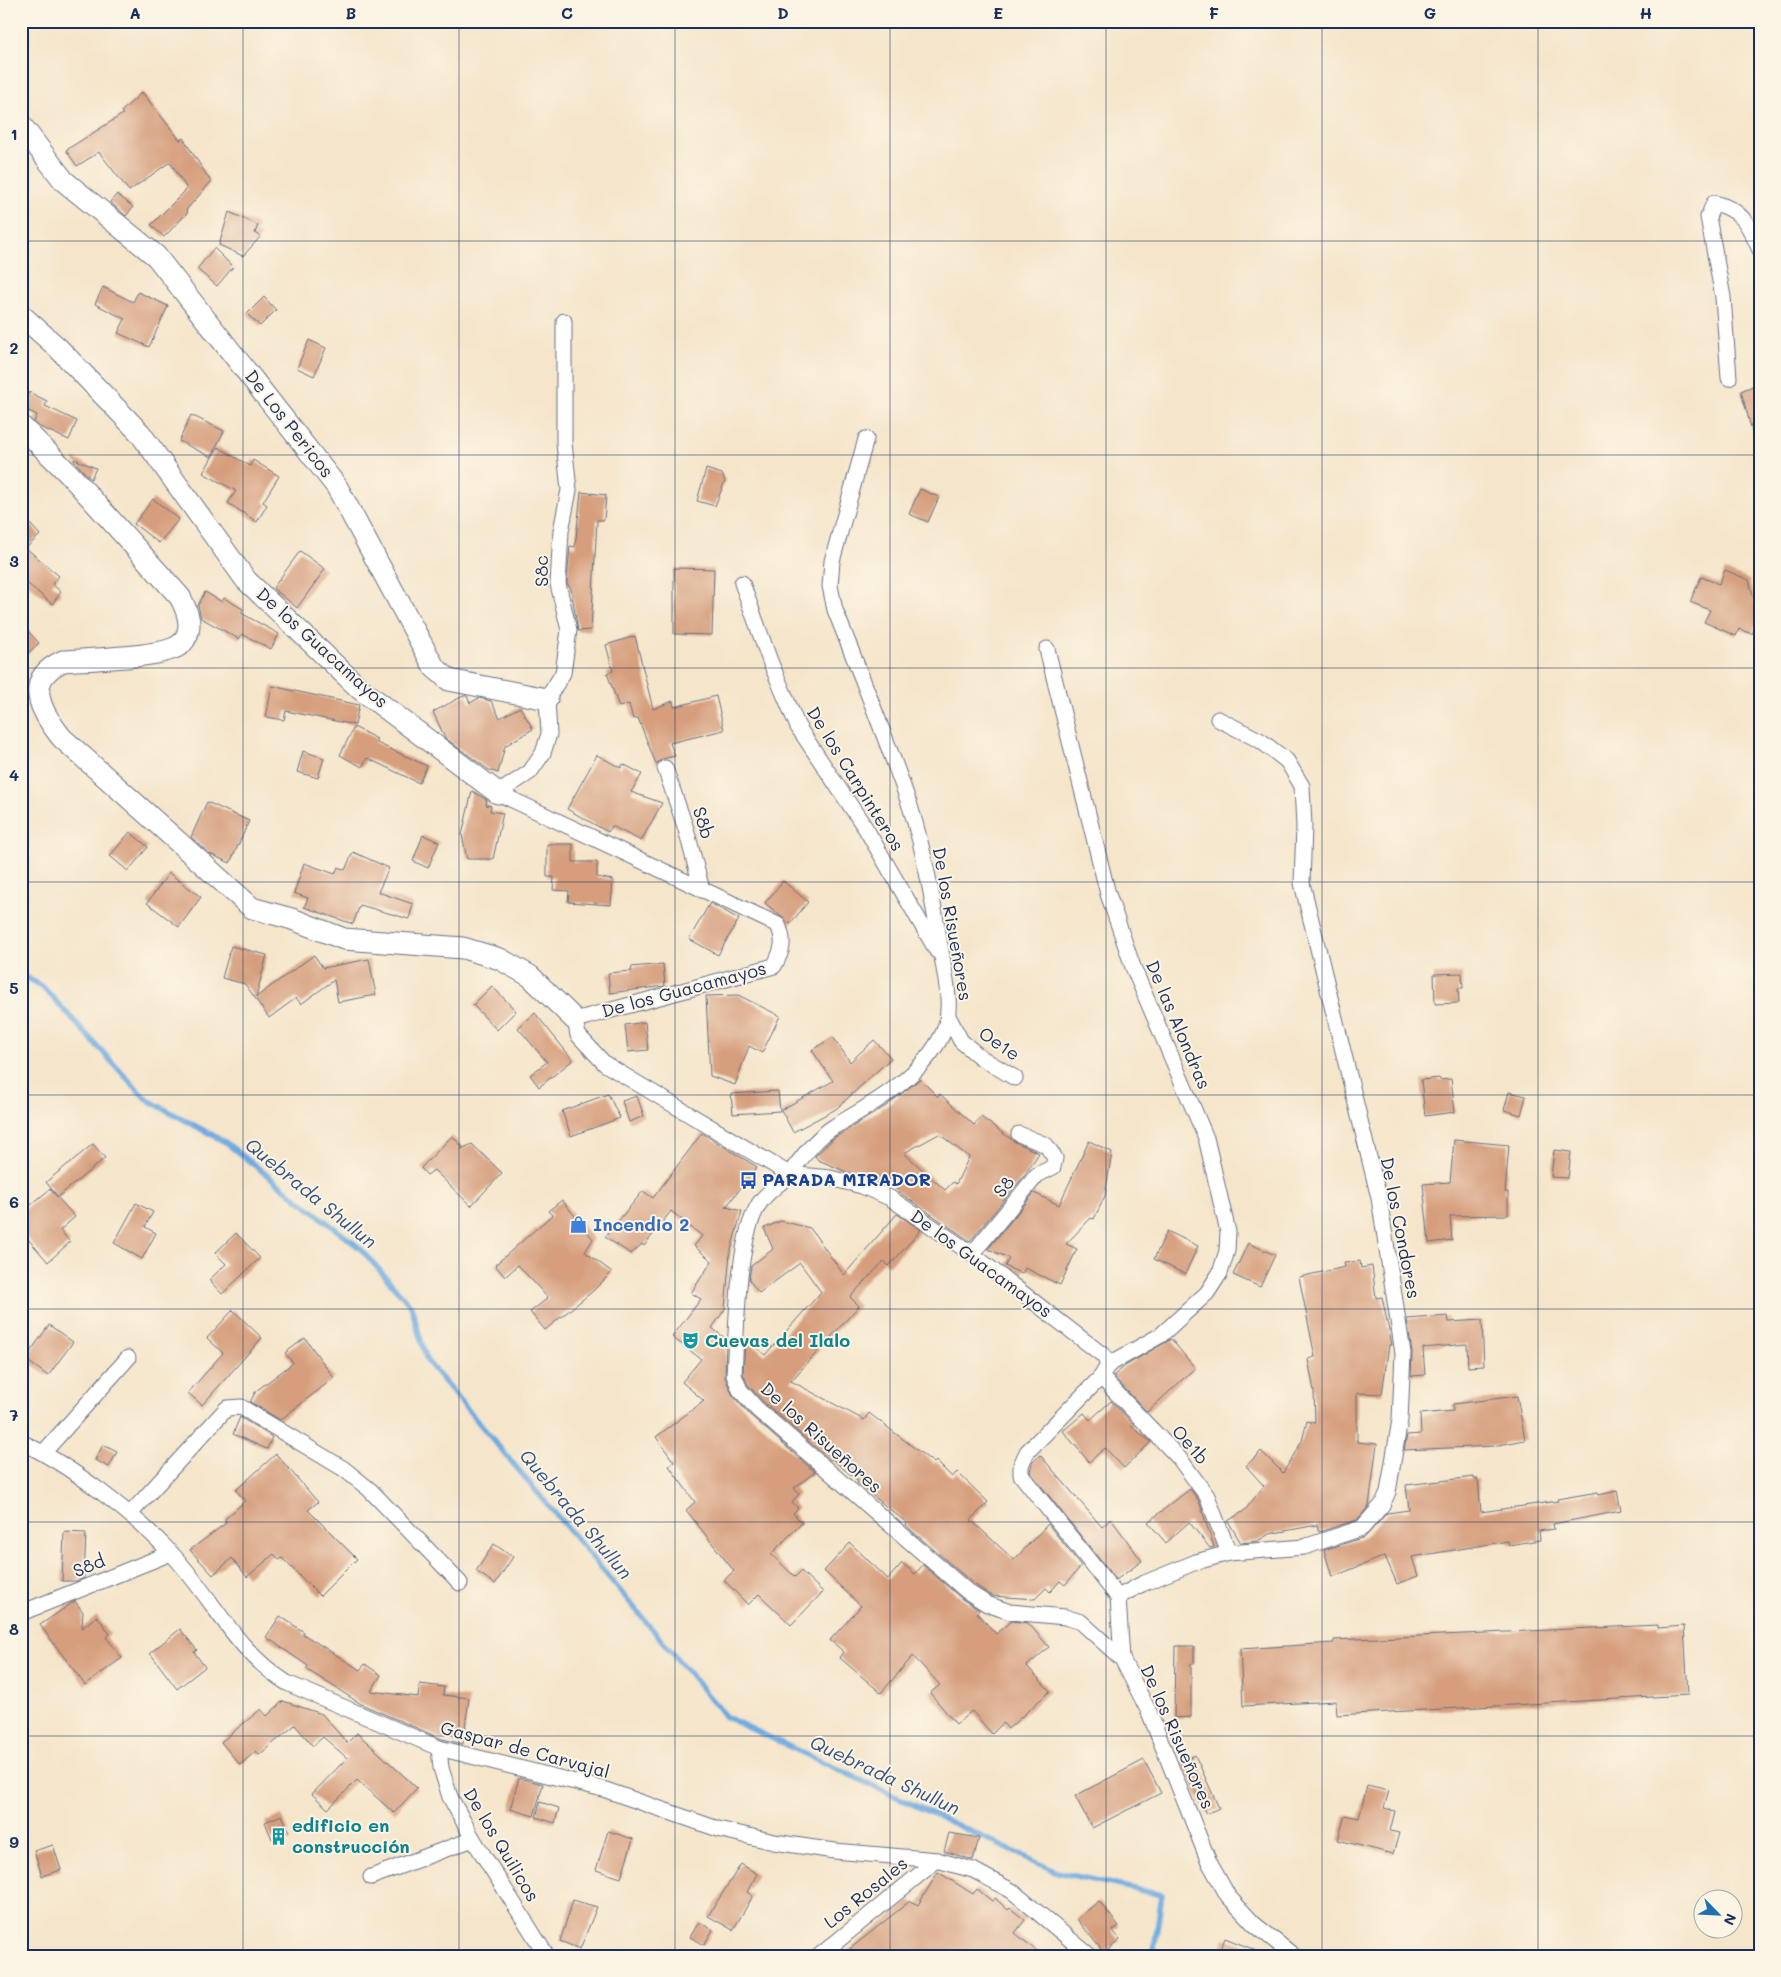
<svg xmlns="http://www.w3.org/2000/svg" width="1781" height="1977" viewBox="0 0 1781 1977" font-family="Mali,sans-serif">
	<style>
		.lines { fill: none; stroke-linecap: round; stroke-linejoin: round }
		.stream { stroke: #6eaae0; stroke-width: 5.5 }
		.building { fill: #d69e7d; fill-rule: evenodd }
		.street-casing { stroke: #676f84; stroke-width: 17 }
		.secondary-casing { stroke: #676f84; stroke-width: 23 }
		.street { stroke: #fff; stroke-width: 15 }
		.secondary { stroke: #fff; stroke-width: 21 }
		.grid { fill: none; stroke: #1b2f5e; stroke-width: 1; stroke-opacity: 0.55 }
		.labels { text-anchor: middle; stroke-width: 4; stroke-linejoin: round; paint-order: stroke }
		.street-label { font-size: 18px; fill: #1b2f5e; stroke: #fcf5e5 }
		.transit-label { font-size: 18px; font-weight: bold; fill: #164399; stroke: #fcf5e5; text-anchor: start }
		.shop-label { font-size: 18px; font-weight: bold; fill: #366cbe; stroke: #fcf5e5; text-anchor: start }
		.culture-label { font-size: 18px; font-weight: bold; fill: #0d838f; stroke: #fcf5e5; text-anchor: start }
		.water-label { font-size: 19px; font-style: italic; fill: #345485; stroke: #fcf5e5 }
		.neatline { fill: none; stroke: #1b2f5e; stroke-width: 2 }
		.grid-label { font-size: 16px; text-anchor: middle; font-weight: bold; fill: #1b2f5e }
	</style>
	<rect width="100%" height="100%" fill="#fcf5e5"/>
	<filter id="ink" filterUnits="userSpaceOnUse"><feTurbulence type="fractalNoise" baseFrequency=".02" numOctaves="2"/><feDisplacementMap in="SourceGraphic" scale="10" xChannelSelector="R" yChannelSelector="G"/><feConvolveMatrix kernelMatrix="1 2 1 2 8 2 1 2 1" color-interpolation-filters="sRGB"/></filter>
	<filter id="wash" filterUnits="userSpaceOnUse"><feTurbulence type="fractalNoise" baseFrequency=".0096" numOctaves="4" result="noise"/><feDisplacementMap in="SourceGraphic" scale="20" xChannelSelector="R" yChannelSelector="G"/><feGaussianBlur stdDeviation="1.12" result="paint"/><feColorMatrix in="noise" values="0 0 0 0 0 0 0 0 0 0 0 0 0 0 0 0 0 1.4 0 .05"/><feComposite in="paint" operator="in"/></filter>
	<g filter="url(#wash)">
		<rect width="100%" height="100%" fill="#f5e5ca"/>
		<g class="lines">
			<polyline class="stream" points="21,974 43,987 146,1099 225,1142 361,1249 411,1306 427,1361 726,1717 1057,1872 1162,1895 1153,1956"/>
		</g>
		<g id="blocks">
			<g class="building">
				<polygon points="142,92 180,140 183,138 211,182 186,210 188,212 164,237 151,225 187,189 170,162 129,191 99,152 77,166 66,150 123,114 121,112"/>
				<polygon points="117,194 133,207 126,216 110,202"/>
				<polygon points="229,212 258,225 255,233 261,236 243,256 219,245"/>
				<polygon points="214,248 233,267 217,286 197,269"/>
				<polygon points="103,287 133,302 138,292 168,306 149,347 118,333 125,319 95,304"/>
				<polygon points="264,297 276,310 260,326 247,314"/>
				<polygon points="309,340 326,348 314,376 297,368"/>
				<polygon points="1760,383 1760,442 1755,442 1741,391"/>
				<polygon points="29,392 47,401 45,406 77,421 69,440 40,427 34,422 37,415 22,408"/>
				<polygon points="191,415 224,431 211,457 179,441"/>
				<polygon points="218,447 250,466 253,460 279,476 263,502 267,505 257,522 228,503 236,491 203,473"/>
				<polygon points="74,459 96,468 91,479 74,461"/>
				<polygon points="706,469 722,474 725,481 715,506 697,501"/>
				<polygon points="920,489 939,497 928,522 909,514"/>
				<polygon points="581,492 606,495 604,520 597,520 591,630 578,631 571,589 567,583 570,546 575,547"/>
				<polygon points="153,499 179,519 159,543 134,524"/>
				<polygon points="21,514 40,535 26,548 59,576 52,584 61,592 52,604 21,578"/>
				<polygon points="300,551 325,569 297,608 273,588"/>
				<polygon points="674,568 714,569 712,635 674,634"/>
				<polygon points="1725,570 1749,580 1756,606 1760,608 1760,616 1752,634 1739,629 1736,636 1704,622 1710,610 1690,602 1701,577 1719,584"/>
				<polygon points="205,592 222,602 224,598 243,609 241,613 279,634 271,649 242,634 239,639 201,618 198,605"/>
				<polygon points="21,623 39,643 21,660"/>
				<polygon points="635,636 653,709 673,701 674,707 716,696 724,730 670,743 675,756 662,759 656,764 638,718 633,719 629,704 619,707 607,673 613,671 606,645"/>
				<polygon points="272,686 359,705 355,725 286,711 284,720 266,717"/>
				<polygon points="463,696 467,696 470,703 479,698 491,701 500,718 520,707 533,729 505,746 498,773 489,770 445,738 433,712"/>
				<polygon points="354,727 377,739 375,742 427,766 419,783 367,758 362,767 340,755"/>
				<polygon points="303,751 324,758 318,778 297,772"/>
				<polygon points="597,755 621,768 623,764 642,774 631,792 662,803 641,841 612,826 608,832 567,809"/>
				<polygon points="472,791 487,800 486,805 491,806 490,811 503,813 493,859 467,859 462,835"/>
				<polygon points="207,802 249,821 230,863 210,854 191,837"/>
				<polygon points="130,832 148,847 128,871 110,856"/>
				<polygon points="423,835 439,842 428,868 413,861"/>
				<polygon points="547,844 573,844 573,862 597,862 597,877 613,880 611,905 568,902 569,891 553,890 554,877 547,877"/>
				<polygon points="353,852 389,868 378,892 413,904 409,919 360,905 353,924 304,907 308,898 294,893 304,863 335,874 338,867 345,870"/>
				<polygon points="169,873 201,897 179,927 147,903"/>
				<polygon points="783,881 808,902 790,924 765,903"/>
				<polygon points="710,903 739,919 718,955 689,939"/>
				<polygon points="231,946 267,955 256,997 314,955 323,968 369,959 376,995 338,1002 334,980 301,1004 296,998 269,1018 245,984 222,978"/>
				<polygon points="663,964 665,986 610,993 608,973 632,971 631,967"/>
				<polygon points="1462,973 1463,988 1458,988 1459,1003 1435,1004 1434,974"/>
				<polygon points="492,986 516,1011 497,1030 473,1005"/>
				<polygon points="738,995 780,1016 762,1053 749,1046 735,1085 710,1076 706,996"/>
				<polygon points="535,1013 573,1060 539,1087 530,1075 547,1062 518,1028"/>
				<polygon points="645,1022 648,1050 628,1052 625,1025"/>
				<polygon points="833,1037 850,1062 874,1040 891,1058 836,1109 793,1132 781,1110 833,1081 812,1050"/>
				<polygon points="1439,1078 1440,1080 1451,1079 1455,1112 1425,1116 1421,1080"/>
				<path d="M920,1079L938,1097L940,1094L974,1125L981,1117L1015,1142L1039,1153L1024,1176L970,1241L903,1195L887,1181L882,1184L847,1172L818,1160L815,1156L834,1138L886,1106ZM939,1134L969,1157L956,1184L953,1182L945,1190L904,1153Z"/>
				<polygon points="778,1091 780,1111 733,1114 731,1094"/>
				<polygon points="1509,1092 1526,1096 1521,1115 1504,1110"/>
				<polygon points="608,1094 620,1118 571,1136 562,1111"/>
				<polygon points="637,1096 644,1116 629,1122 622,1101"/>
				<polygon points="702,1133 757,1167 726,1207 742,1211 730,1253 725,1309 712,1328 726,1339 725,1378 733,1396 750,1415 815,1472 794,1488 799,1494 792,1502 798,1508 793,1513 802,1523 771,1554 795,1577 801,1571 823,1592 791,1625 759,1594 748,1605 724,1580 734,1571 686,1510 695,1502 669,1466 674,1462 656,1437 704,1401 682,1382 701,1359 672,1337 701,1299 691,1293 712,1261 694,1246 702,1236 671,1211 644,1246 642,1244 631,1254 605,1237 643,1191 653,1198"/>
				<polygon points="452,1136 463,1147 461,1149 472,1144 502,1173 471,1206 434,1170 427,1175 421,1168"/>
				<polygon points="1454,1140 1509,1145 1505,1192 1508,1192 1508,1215 1450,1216 1452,1240 1429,1243 1423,1184 1450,1182"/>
				<polygon points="1089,1141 1112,1152 1105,1196 1094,1219 1091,1218 1066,1244 1077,1249 1060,1285 1025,1268 1022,1274 1005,1266 1009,1258 988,1249 1034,1193 1059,1205"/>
				<polygon points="93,1144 105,1158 58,1197 46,1182"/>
				<polygon points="1554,1150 1571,1152 1568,1178 1551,1177"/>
				<polygon points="50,1189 75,1217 60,1230 70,1242 48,1262 21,1231 21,1213"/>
				<polygon points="562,1200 593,1239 585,1252 612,1272 593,1291 545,1330 530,1312 548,1298 518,1265 505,1277 495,1265 552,1215 548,1211"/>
				<polygon points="136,1203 153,1212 145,1227 156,1233 142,1259 114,1243"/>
				<polygon points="897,1214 921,1230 889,1266 884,1261 850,1297 859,1306 791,1381 864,1420 869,1413 934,1463 936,1461 952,1477 957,1472 988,1502 971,1520 1014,1560 1048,1524 1081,1566 1065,1585 1060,1581 1050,1592 1046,1588 1035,1599 992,1596 974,1584 912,1531 906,1525 907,1523 857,1483 858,1481 832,1459 830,1460 764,1402 748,1385 743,1373 745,1343 748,1340 765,1355 821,1292 800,1263 759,1293 749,1280 751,1266 773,1249 764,1228 781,1221 810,1228 844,1275"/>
				<polygon points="1167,1231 1198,1246 1185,1274 1154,1259"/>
				<polygon points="236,1233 260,1258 222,1294 209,1280 226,1264 215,1253"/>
				<polygon points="1248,1243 1275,1255 1260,1287 1233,1275"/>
				<polygon points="1360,1261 1361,1268 1372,1266 1376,1298 1382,1297 1392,1345 1389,1345 1382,1394 1357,1393 1357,1442 1377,1444 1369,1506 1357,1520 1319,1532 1317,1525 1269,1534 1258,1541 1241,1543 1228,1521 1244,1511 1264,1486 1246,1466 1261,1451 1283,1473 1302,1441 1307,1421 1315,1423 1314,1391 1308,1359 1315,1357 1299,1277 1345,1267 1344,1263"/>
				<polygon points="233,1310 262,1338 202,1405 188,1393 223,1353 207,1338"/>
				<polygon points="1448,1316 1449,1322 1482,1320 1484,1366 1468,1367 1467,1344 1423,1348 1425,1375 1411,1376 1412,1352 1407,1319"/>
				<polygon points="49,1325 73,1342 48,1376 25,1359"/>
				<polygon points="305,1338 334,1378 280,1420 250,1402 256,1391 293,1363 285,1353"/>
				<polygon points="1171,1339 1195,1368 1147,1412 1113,1376 1125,1366"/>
				<polygon points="1517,1396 1525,1440 1493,1446 1404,1450 1407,1435 1421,1434 1420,1414 1453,1411 1453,1404"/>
				<polygon points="1111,1401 1133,1424 1131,1426 1151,1442 1124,1468 1105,1448 1089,1462 1063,1431 1084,1413 1090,1420"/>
				<polygon points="240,1417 272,1437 267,1449 233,1434"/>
				<polygon points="103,1445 117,1452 109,1467 95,1460"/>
				<polygon points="276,1454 318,1502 308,1510 357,1559 320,1596 282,1558 279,1560 274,1554 247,1577 232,1558 213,1575 190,1550 226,1523 225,1519 245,1501 236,1490"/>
				<polygon points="1040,1455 1102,1527 1111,1519 1142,1561 1116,1580 1030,1472 1032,1463"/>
				<polygon points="1474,1477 1474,1479 1478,1479 1481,1512 1558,1501 1557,1499 1598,1492 1598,1495 1617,1491 1621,1511 1553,1524 1554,1529 1539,1531 1540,1540 1509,1545 1508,1541 1412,1557 1418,1576 1397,1584 1385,1556 1332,1577 1324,1550 1365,1537 1387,1513 1409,1510 1406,1485"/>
				<polygon points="1190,1489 1199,1501 1214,1547 1210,1548 1189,1522 1166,1543 1148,1522"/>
				<polygon points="64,1532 86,1533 84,1578 76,1581 62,1581"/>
				<polygon points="850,1543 888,1579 902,1563 915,1574 923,1565 962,1599 979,1610 977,1613 996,1634 1011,1621 1028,1623 1049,1647 1027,1666 1050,1691 1008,1729 1003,1723 992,1734 972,1711 956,1724 930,1693 940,1685 913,1656 881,1693 840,1658 844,1652 830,1640 861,1606 824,1571"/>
				<polygon points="494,1544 513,1557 495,1584 476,1571"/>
				<polygon points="75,1601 83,1612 82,1628 97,1616 110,1634 106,1637 122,1658 85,1685 40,1625"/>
				<polygon points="280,1616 304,1632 303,1634 360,1670 365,1664 381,1675 371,1691 418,1697 420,1684 444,1687 443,1695 469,1698 463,1744 442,1739 361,1704 306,1669 308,1666 266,1637"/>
				<polygon points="1658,1625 1658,1628 1684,1626 1688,1695 1337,1715 1336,1701 1243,1706 1240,1649 1334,1643 1334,1640"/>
				<polygon points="180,1629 197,1650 194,1652 205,1667 177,1689 150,1653"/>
				<polygon points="1175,1646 1194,1646 1194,1664 1191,1664 1191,1717 1174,1718"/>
				<polygon points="283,1701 322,1714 347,1743 357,1733 417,1788 394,1813 357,1780 328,1809 312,1794 347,1758 323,1737 313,1746 295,1725 259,1755 256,1751 240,1765 221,1742 261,1709 267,1716"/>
				<polygon points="1195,1755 1219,1808 1206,1814 1182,1762"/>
				<polygon points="1144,1760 1161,1793 1092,1828 1075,1796"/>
				<polygon points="519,1778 543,1784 534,1816 510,1809"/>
				<polygon points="1367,1786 1389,1791 1384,1808 1395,1811 1390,1831 1399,1833 1393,1854 1338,1840 1345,1815 1359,1818"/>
				<polygon points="540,1802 559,1808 555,1823 536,1817"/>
				<polygon points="282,1815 289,1832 272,1839 265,1822"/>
				<polygon points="608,1831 633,1839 621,1878 596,1870"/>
				<polygon points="949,1833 979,1838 973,1860 944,1851"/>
				<polygon points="53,1845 61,1870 42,1876 34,1851"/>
				<polygon points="741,1864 757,1874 747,1892 753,1896 733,1930 708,1916"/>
				<polygon points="938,1872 973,1894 977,1889 992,1901 995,1898 1008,1910 1010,1908 1025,1920 1015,1933 1043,1956 841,1956 910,1901 918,1905"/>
				<polygon points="573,1900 597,1907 580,1949 560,1941"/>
				<polygon points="1099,1901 1119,1926 1112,1931 1120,1940 1104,1953 1077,1919"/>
				<polygon points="699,1922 713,1930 704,1945 690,1937"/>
				<polygon points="1225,1938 1268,1955 1268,1956 1218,1956"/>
			</g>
		</g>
	</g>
	<g filter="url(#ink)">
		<use href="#blocks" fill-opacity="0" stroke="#676f84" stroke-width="1"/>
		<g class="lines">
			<defs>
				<g id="street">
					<path d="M1729,378L1723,297L1708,217L1714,203C1743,210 1748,224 1760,250"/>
					<path d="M866,439L832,561L830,586L835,610C861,675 887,740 910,806C925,853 933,902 941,951C945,977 954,1008 943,1033C923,1076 874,1103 835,1126C816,1138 804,1155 790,1173C781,1184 766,1192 759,1204C736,1241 737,1330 734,1375L740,1390L757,1409L968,1592L987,1604L1010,1612L1065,1617L1081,1622L1122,1659L1149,1712L1209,1862L1228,1896L1254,1924L1294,1956"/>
					<polyline points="742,583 770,661 798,727 866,829 937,951"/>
					<polyline points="1047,649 1108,894 1133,967 1206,1138 1228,1232 1227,1251 1220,1273 1207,1293 1161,1335 1108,1365"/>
					<polyline points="665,768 686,829 702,890"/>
					<path d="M498,793L778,925C785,941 783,950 774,966L575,1020L578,1035L605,1064L789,1174L830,1178L862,1186L890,1198L972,1254L1104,1356L1108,1365L1101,1377L1027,1452L1021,1465V1475L1118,1597L1122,1659"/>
					<polyline points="498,793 530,772 543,753 549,734 547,699 563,673 569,630 558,584 561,531 569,490 564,443 564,321"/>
					<polyline points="948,1016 961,1041 980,1057 1015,1078"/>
					<polyline points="972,1254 1037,1175 1053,1167 1055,1158 1046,1145 1019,1134"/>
					<polyline points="1101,1377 1179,1458 1207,1496 1229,1553"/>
					<path d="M21,1442C69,1464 134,1514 171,1553C212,1596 234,1650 287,1683L439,1748L603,1789L718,1829L774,1842L835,1851L937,1860L973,1870L1012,1891L1090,1956"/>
					<polyline points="44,1452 128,1358"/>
					<polyline points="130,1514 227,1408 241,1407 344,1469 370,1490 460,1583"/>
					<polyline points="1118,1597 1142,1584 1196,1562 1229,1553 1304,1547 1362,1528 1382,1505 1388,1492 1400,1420 1403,1353 1379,1198 1302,883 1304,826 1302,786 1287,761 1261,741 1218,719"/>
					<polyline points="21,1613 171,1553"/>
					<polyline points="439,1748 441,1768 450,1797 473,1839 547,1956"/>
					<polyline points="371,1877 473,1839"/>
					<polyline points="819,1956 937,1860"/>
				</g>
				<g id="secondary">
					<polyline points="21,125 64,181 156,256 337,487 434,667 449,680 547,699"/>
					<polyline points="21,315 57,347 140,433 246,580 359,688 498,793"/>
					<path d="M21,426L71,476L180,597C188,612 195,630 181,644C166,658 87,659 63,661C22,680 41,712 62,738L252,908L292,919L344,939L463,948L500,959L530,976L575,1020"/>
				</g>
			</defs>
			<use href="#street" class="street-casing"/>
			<use href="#secondary" class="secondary-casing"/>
			<use href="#street" class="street"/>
			<use href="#secondary" class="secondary"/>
		</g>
	</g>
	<path class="grid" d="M243,21V1956M459,21V1956M675,21V1956M890,21V1956M1106,21V1956M1322,21V1956M1538,21V1956M21,241H1760M21,455H1760M21,668H1760M21,882H1760M21,1095H1760M21,1309H1760M21,1522H1760M21,1736H1760"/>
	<defs>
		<symbol id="bus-bare" viewBox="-9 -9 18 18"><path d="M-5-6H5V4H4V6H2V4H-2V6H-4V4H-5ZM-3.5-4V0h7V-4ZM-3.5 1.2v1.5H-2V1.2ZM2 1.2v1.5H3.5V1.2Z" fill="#1a4fb4" stroke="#fcf5e5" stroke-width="2.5" paint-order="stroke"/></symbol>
		<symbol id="shop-bare" viewBox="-9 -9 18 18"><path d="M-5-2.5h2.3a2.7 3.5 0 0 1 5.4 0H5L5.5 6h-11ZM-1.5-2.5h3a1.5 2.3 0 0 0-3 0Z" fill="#3f7fe0" stroke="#fcf5e5" stroke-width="2.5" paint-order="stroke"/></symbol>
		<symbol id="theatre-bare" viewBox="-9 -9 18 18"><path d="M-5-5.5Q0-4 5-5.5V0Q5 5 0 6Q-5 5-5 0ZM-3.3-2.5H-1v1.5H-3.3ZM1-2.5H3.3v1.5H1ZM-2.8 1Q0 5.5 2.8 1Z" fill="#0f9aa8" stroke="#fcf5e5" stroke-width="2.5" paint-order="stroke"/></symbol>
		<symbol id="building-bare" viewBox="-9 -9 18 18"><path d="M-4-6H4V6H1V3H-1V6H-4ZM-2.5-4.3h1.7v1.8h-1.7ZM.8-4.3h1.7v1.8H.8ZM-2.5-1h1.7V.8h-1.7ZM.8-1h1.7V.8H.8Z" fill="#0f9aa8" stroke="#fcf5e5" stroke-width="2.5" paint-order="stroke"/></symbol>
	</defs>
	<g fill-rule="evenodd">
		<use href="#bus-bare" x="736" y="1168" width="25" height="25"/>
		<use href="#shop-bare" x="566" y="1212" width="25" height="25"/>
		<use href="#theatre-bare" x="678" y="1328" width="25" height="25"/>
		<use href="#building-bare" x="266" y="1824" width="25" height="25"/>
	</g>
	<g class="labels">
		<g class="street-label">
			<text transform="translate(289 424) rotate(52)" y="6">De Los Pericos</text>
			<text transform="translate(542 571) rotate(-91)" y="6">S8c</text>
			<text transform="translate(322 648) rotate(42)" y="6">De los Guacamayos</text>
			<text transform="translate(855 779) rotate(58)" y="6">De los Carpinteros</text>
			<text transform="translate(703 823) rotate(73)" y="6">S8b</text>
			<text transform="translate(952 924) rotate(80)" y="6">De los Risueñores</text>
			<text transform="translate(684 990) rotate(-15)" y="6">De los Guacamayos</text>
			<text transform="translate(1178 1025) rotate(67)" y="6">De las Alondras</text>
			<text transform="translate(999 1044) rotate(34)" y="6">Oe1e</text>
			<text transform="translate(1004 1187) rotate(-51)" y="6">S8</text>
			<text transform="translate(1400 1228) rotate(79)" y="6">De los Condores</text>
			<text transform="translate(981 1264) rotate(36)" y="6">De los Guacamayos</text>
			<text transform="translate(821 1438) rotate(42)" y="6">De los Risueñores</text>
			<text transform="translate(1190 1445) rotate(49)" y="6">Oe1b</text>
			<text transform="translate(89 1566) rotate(-22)" y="6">S8d</text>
			<text transform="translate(1177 1737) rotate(66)" y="6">De los Risueñores</text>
			<text transform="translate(525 1750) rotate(15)" y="6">Gaspar de Carvajal</text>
			<text transform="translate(501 1845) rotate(59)" y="6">De los Quilicos</text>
			<text transform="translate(866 1893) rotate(-39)" y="6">Los Rosales</text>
		</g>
		<g class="transit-label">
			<text x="762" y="1186">PARADA MIRADOR</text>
		</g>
		<g class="shop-label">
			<text x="593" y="1231">Incendio 2</text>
		</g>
		<g class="culture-label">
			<text x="705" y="1347">Cuevas del Ilalo</text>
			<text x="292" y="1832">edificio en<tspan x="292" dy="21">construcción</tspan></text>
		</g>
		<g class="water-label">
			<text transform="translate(311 1193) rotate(39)" y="7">Quebrada Shullun</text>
			<text transform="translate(576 1514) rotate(50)" y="7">Quebrada Shullun</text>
			<text transform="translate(885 1775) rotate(25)" y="7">Quebrada Shullun</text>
		</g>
	</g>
	<rect width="1781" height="1977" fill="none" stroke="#fcf5e5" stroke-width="55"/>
	<g transform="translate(1718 1914) rotate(114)"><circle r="24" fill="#fcf5e5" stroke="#a2a6af"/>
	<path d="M0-4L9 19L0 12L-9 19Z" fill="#1f6fb2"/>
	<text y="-8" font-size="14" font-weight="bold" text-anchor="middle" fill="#1b2f5e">N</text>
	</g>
	<rect x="28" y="28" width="1726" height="1922" class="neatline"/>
	<g class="grid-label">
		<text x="135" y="19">A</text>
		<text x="351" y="19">B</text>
		<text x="567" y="19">C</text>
		<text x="783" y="19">D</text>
		<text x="998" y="19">E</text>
		<text x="1214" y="19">F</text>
		<text x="1430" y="19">G</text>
		<text x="1646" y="19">H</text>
		<text x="14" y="140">1</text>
		<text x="14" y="354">2</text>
		<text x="14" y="567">3</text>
		<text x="14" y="781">4</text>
		<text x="14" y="994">5</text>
		<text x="14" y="1208">6</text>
		<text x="14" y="1421">7</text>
		<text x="14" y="1635">8</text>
		<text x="14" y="1848">9</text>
	</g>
</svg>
